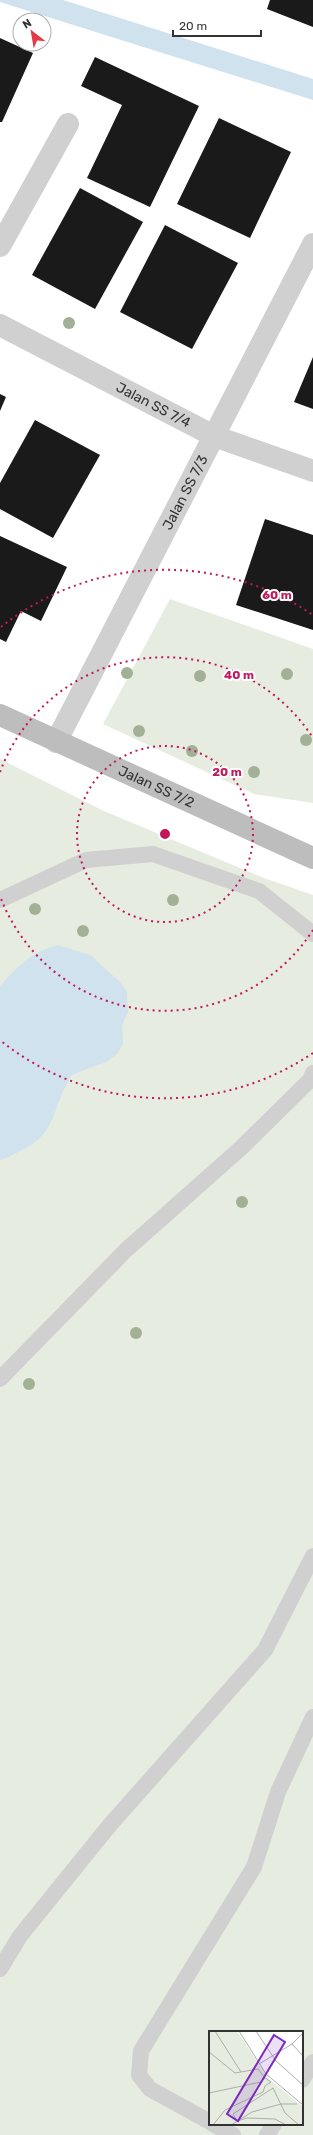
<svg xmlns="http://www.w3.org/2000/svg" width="313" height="2135" viewBox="0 0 313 2135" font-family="Rubik,sans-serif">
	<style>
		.green { fill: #e6ecdf; fill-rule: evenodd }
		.water { fill: #cfe2ee }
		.building { fill: #1a1a1a }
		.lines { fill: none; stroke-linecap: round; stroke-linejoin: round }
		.lane { stroke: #d0d0d0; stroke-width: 16 }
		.street { stroke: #d0d0d0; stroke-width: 22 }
		.secondary { stroke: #bdbdbd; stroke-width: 22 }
		.tree { fill: #a2b095 }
		.ring { fill: none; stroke: #c2185b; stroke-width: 2; stroke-dasharray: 2 4 }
		.labels { text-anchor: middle; stroke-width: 4; stroke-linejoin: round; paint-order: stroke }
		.street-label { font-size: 14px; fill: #333; stroke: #fff }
		.inset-road { fill: none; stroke: #adadad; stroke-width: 1 }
		.view { fill: #7b2cbf; fill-opacity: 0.15; stroke: #7b2cbf; stroke-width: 2 }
		.inset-edge { fill: none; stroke: #333; stroke-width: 2 }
		.centre { fill: #c2185b; stroke: #fff; stroke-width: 2 }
		.ring-label { font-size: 12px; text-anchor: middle; font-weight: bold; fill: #c2185b; stroke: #fff; stroke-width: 4; stroke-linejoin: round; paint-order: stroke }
	</style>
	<rect width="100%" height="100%" fill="#fff"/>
	<g class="green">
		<polygon points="170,599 313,649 313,803 254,794 103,724"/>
		<path d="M0,759L104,811L264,878L313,895V2135H0ZM210,2032H302V2124H210Z"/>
	</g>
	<g class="water">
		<polygon points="0,0 63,0 313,79 313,100 0,2"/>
		<path d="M58,945L90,955L120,982L127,992L128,1012L122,1025L123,1044L117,1054L108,1061L72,1075C50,1108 59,1133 20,1151C13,1154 8,1158 0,1160V986C20,965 29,953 58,945Z"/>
	</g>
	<g class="building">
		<polygon points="270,0 313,0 313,27 267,9"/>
		<polygon points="0,38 33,53 2,122 0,122"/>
		<polygon points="95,57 199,106 150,207 87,178 122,105 81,86"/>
		<polygon points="219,118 291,152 250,238 177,204"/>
		<polygon points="80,188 143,222 95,309 32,275"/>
		<polygon points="165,225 238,263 192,349 120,312"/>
		<polygon points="313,357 313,409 294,402"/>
		<polygon points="0,394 6,397 0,411"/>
		<polygon points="35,420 100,455 53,538 0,509 0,483"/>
		<polygon points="265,519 313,535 313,630 236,605"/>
		<polygon points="0,536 67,567 41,621 21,611 6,642 0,639"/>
	</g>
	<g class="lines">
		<g class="lane">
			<polyline points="0,900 86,860 153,854 259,891 313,934"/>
			<polyline points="0,1379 126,1250 241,1148 310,1080 313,1073"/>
			<polyline points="0,1969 20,1936 109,1826 265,1650 313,1556"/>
			<polyline points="302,2080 313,2062"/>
			<polyline points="210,2122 150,2089 139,2075 141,2051 254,1867 278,1792 313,1717"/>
			<polyline points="213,2124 233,2135"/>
			<polyline points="267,2135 274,2124"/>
		</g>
		<g class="street">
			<polyline points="0,246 68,124"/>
			<path id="s1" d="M0,325L214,436L313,471"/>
			<path id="s2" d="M56,742L313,244"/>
		</g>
		<path class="secondary" id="s3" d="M0,715L313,858"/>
	</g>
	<g class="tree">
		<circle cx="69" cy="323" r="6"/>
		<circle cx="127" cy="673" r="6"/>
		<circle cx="287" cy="674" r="6"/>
		<circle cx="200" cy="676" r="6"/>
		<circle cx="139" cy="731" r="6"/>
		<circle cx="306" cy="740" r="6"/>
		<circle cx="192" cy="751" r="6"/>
		<circle cx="254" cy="772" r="6"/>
		<circle cx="173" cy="900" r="6"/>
		<circle cx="35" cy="909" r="6"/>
		<circle cx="83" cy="931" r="6"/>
		<circle cx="242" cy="1202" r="6"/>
		<circle cx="136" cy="1333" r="6"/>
		<circle cx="29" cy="1384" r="6"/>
	</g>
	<g class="ring">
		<circle cx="165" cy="834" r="88"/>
		<path d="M313 930A176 176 0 0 1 0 896M0 772A176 176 0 0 1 313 738"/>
		<path d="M313 1053A264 264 0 0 1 1 1041M1 627A264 264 0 0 1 313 615"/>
	</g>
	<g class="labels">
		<g class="street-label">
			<text dy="5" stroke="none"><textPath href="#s1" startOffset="173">Jalan SS 7/4</textPath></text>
			<text dy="5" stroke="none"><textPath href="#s2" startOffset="281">Jalan SS 7/3</textPath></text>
			<text dy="5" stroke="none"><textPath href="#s3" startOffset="172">Jalan SS 7/2</textPath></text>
		</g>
	</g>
	<g transform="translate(209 2031)">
		<rect width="94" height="94" fill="#fff"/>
		<path d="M0,0H28L59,47L94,76V94H0Z" fill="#e6ecdf"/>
		<path class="inset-road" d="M6,0L32,41M30,0L57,43L94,74M47,0L67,30L94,54M83,13L94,25M0,21L26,42L49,38L56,47L52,51L0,62M50,33L83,13L94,2M4,94L16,79L54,61L56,55L62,51L56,47M22,94L43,81L72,73H88M77,94L66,88L38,87L28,90L24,83L64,57L76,82L90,94"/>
		<path class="view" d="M65,4L76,11L29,90L18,83Z"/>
		<rect width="94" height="94" class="inset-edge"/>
	</g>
	<circle cx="165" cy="834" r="6" class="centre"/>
	<g class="ring-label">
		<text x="277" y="599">60 m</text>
		<text x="239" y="679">40 m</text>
		<text x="227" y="776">20 m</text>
	</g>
	<g transform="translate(32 32) rotate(329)"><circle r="19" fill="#ffffff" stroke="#adadad"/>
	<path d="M0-3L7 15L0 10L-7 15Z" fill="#e63946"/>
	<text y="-6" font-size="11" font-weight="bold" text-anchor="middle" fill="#333333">N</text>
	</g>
	<path d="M173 30v6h88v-6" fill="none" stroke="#333333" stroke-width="2"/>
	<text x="179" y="30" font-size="12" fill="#333333" stroke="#ffffff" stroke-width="3" paint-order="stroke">20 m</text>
</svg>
